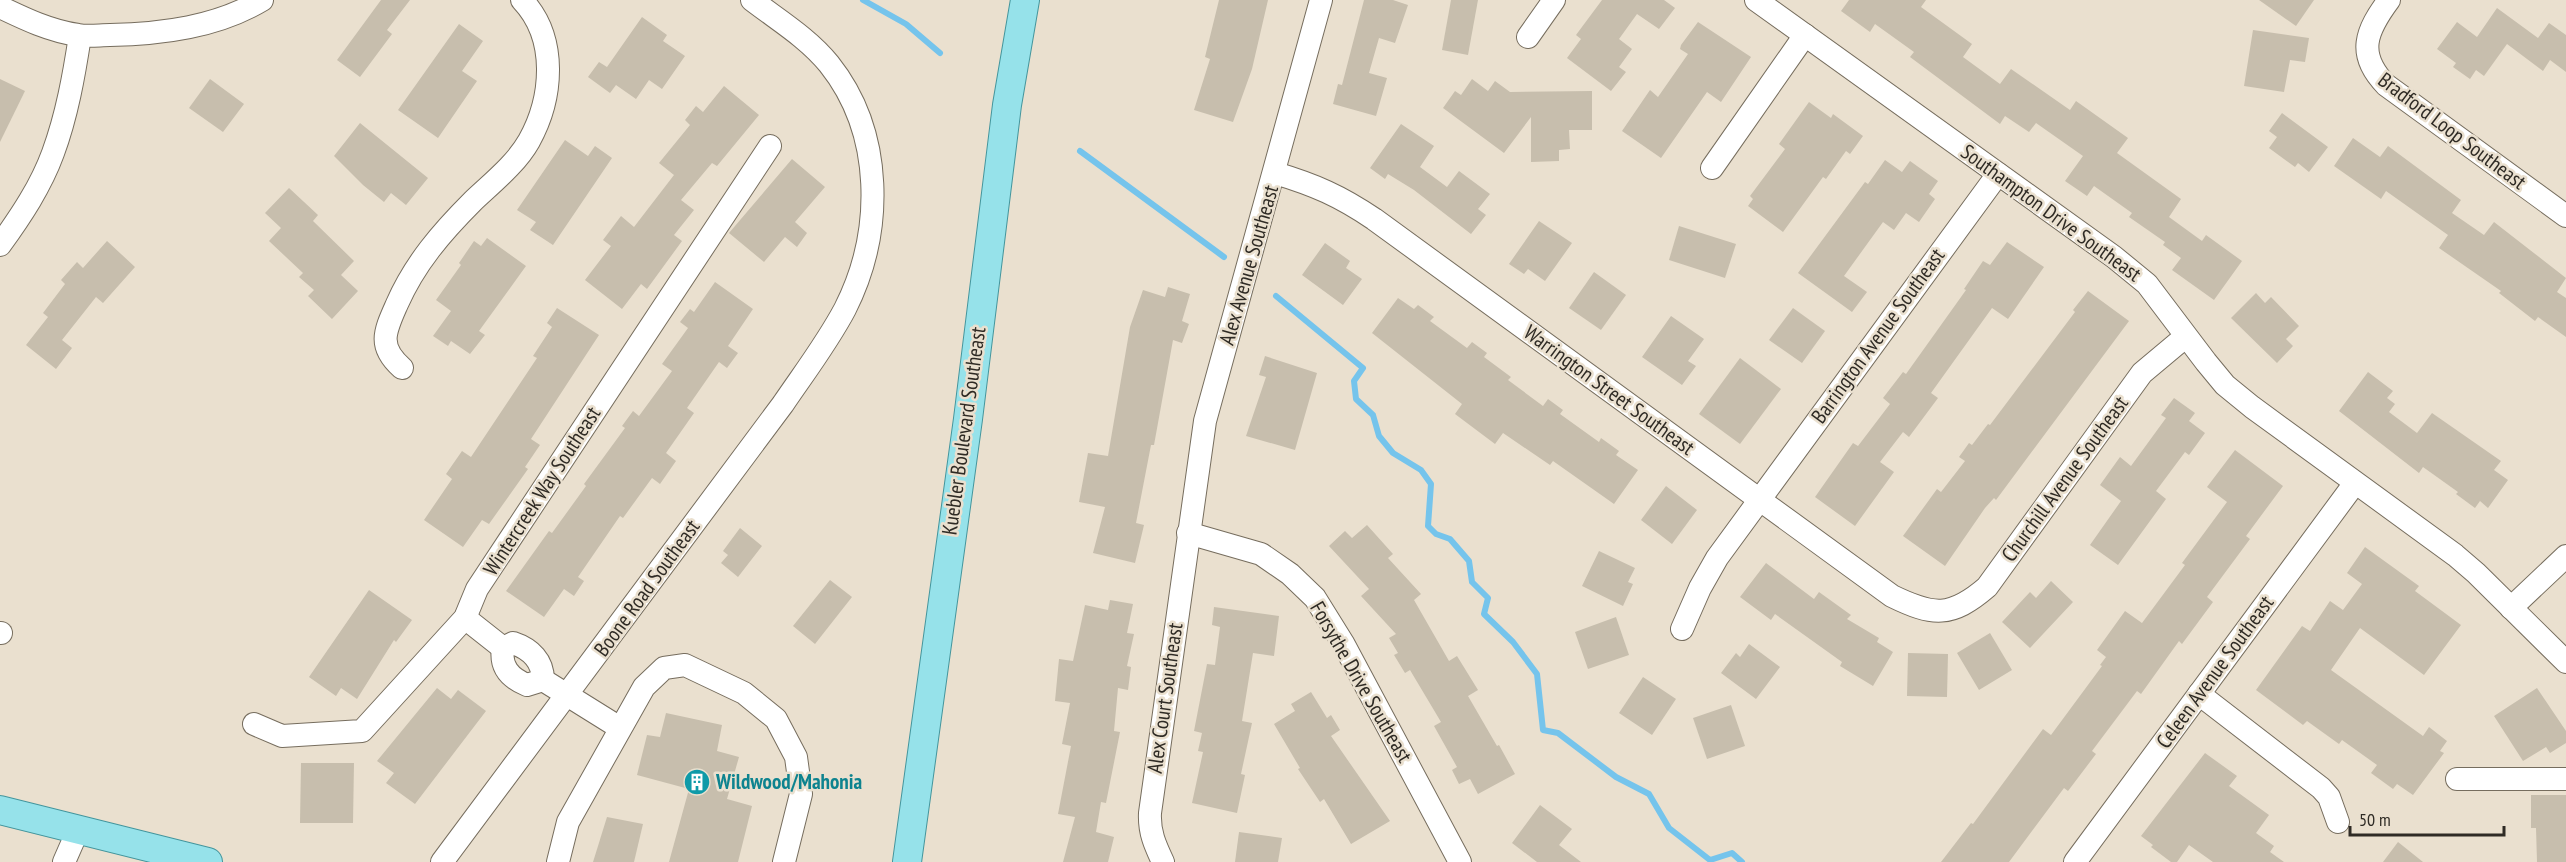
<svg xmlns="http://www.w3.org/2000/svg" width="2566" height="862" viewBox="0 0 2566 862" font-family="'PT Sans Narrow',sans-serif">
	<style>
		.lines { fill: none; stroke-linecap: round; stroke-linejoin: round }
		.stream { stroke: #75c4ec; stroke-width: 6 }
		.building { fill: #c7bead }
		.minor-casing { stroke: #766d5e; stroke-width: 24 }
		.major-casing { stroke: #44959c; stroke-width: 30 }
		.minor { stroke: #fff; stroke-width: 22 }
		.major { stroke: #96e2ea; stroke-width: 28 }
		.labels { text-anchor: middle; stroke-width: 5; stroke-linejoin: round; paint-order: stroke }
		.street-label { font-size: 21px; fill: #2f2b25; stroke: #eae0cf }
		.culture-label { font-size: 21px; font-weight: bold; fill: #0d838f; stroke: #eae0cf; text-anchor: start }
	</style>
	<rect width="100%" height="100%" fill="#eae0cf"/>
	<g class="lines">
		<g class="stream">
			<polyline points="863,0 906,24 940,53"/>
			<polyline points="1080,151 1224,257"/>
			<polyline points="1276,296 1363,368 1354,381 1356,399 1373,415 1379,436 1393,453 1421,470 1431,484 1428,526 1436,534 1450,539 1469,561 1472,582 1488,598 1484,614 1513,642 1537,674 1543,730 1558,733 1616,777 1649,794 1669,828 1710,860 1732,853 1742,862"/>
		</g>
	</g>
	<g class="building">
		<polygon points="381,0 410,0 387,30 392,34 360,77 337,60"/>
		<polygon points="1219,0 1268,0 1252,69 1233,122 1194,110 1210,59 1205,57"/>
		<polygon points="1364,0 1393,0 1408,5 1395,43 1379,38 1369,73 1387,78 1376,116 1333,104 1338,84 1342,85"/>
		<polygon points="1451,0 1478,0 1468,55 1442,50"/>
		<polygon points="1602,0 1664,0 1675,8 1659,29 1637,14 1619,39 1632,49 1619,67 1626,72 1611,91 1567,58 1581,39 1576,35"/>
		<polygon points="1849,0 1926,0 1921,7 1972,44 1963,57 2000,84 2011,69 2070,110 2076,101 2128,138 2117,153 2181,199 2169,217 2202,241 2206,235 2242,261 2214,300 2172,270 2181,258 2163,245 2165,242 2129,217 2132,213 2094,186 2087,196 2065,181 2083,156 2036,123 2029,132 2005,116 2000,124 1910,57 1914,52 1875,24 1870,32 1841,11"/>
		<polygon points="2259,0 2314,0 2296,26"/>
		<polygon points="2497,8 2538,38 2549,23 2566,35 2566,72 2550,60 2543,71 2507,44 2484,76 2476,70 2470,79 2453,67 2456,63 2437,49 2457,22 2477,37"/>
		<polygon points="642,17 667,35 663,41 685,56 662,89 649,80 636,99 616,85 610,93 588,77 599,62 607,67"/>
		<polygon points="1698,22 1751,57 1721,102 1707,92 1661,158 1622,131 1650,90 1658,97 1688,54 1680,49 1681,45"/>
		<polygon points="459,24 483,41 462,71 477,81 438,138 398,110"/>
		<polygon points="2253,30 2309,38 2305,62 2290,60 2284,92 2244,86"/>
		<polygon points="0,79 25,91 0,142"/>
		<polygon points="210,79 244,104 223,132 189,108"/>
		<polygon points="1472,79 1488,91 1495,81 1510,92 1592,91 1592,130 1569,130 1570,149 1559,150 1559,161 1531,162 1531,117 1504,153 1443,108 1455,91 1461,95"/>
		<polygon points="724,86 759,115 717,166 712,163 681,200 694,210 674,235 682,241 647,289 641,284 622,309 585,280 611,246 603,240 621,216 634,227 674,175 659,163 690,125 685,120 696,106 703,112"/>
		<polygon points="1809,102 1831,118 1833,114 1863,136 1850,154 1846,151 1826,179 1823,177 1783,232 1748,206 1753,199 1750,196 1785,149 1779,144"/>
		<polygon points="2282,113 2328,147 2309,172 2298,163 2295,167 2269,148 2277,137 2269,131"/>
		<polygon points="360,123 428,178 406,205 391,193 384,202 363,185 334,156"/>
		<polygon points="1401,124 1434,146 1420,167 1447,187 1459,171 1490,194 1478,209 1486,215 1471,234 1414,190 1388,174 1385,179 1370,168"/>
		<polygon points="2353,138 2380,157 2388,146 2461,200 2452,213 2484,235 2494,222 2566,278 2557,292 2566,298 2566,337 2538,317 2535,321 2499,293 2501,291 2439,248 2448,235 2386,191 2381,199 2334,166"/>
		<polygon points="565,140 588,156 595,146 612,158 553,245 530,230 536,222 517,210"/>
		<polygon points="792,159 825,187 795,222 807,233 797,247 785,237 764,262 729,233"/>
		<polygon points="1885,160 1902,172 1910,161 1938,181 1929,194 1935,199 1919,222 1906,213 1894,230 1883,222 1844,276 1867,292 1852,312 1798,273 1865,182 1868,184"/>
		<polygon points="289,188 318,215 313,221 354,261 341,275 358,291 332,319 308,296 314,290 299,277 303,273 269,241 281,228 265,213"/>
		<polygon points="1539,221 1572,243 1545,281 1528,269 1524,274 1509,264"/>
		<polygon points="1679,226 1736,244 1725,278 1669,260"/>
		<polygon points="487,238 526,266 479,331 485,335 470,354 451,341 448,346 433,336 451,311 436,300 461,265 459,263 474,241 481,246"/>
		<polygon points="107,241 135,267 103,303 96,297 62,340 72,348 56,369 26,345 48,317 43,313 65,284 61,280 77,262 83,268"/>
		<polygon points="2007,242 2044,267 2008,319 1992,308 1931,393 1938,398 1909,437 1903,432 1880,462 1894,472 1855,526 1815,497 1853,443 1858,446 1890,404 1883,398 1903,372 1906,374 1966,290 1964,289 1983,261 1990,265"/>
		<polygon points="1325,243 1350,261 1346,268 1362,279 1343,305 1302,275"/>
		<polygon points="1594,272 1626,295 1601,330 1569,308"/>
		<polygon points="715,282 753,309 728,346 738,353 727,368 719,362 687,408 694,413 666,453 676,461 660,484 652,478 623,518 620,516 578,577 584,581 574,596 564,589 544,617 506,591 549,531 552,533 586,486 584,484 625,428 622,426 633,411 639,416 672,371 662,364 688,328 680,322 690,309 694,312"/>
		<polygon points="1168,287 1190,294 1182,321 1189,324 1182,343 1173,340 1154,445 1151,445 1136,523 1144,525 1135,563 1093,553 1105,507 1079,502 1088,453 1108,456 1130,327 1143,290 1165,297"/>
		<polygon points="2088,291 2129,321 1996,500 1994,498 1985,508 1945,566 1903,536 1937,489 1941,492 1965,461 1959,457 1969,443 1972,445 1988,424 1990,425 2075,312 2073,310"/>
		<polygon points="2256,293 2265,303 2271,297 2299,326 2286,339 2293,346 2277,363 2231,318"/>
		<polygon points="1398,298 1414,309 1418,305 1434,317 1430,321 1467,348 1472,342 1487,353 1484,357 1511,377 1508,380 1543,406 1548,399 1563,410 1560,414 1599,442 1601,438 1619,451 1616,455 1638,470 1614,504 1553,461 1550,465 1503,433 1495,444 1455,414 1462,404 1372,333"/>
		<polygon points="557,308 599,335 531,439 540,445 525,467 528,469 489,524 482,520 463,547 424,520 452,479 446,474 462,451 471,457 537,358 533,356 552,327 547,323"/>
		<polygon points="1793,308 1825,331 1802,363 1769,340"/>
		<polygon points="1671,316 1704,339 1688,361 1696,366 1682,385 1642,357"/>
		<polygon points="1265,356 1317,373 1295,450 1246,436 1266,377 1259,375"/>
		<polygon points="1740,358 1781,389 1740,444 1699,414"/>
		<polygon points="2368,372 2393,391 2387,398 2395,404 2389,412 2417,433 2432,413 2501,461 2494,470 2508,480 2488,508 2480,501 2475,508 2456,494 2458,492 2423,467 2419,473 2339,411"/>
		<polygon points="2174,398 2195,413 2189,421 2205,433 2189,455 2185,452 2156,491 2166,499 2118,565 2090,545 2121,501 2100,485 2120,457 2131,466 2166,418 2161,415"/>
		<polygon points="2235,450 2283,486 2246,536 2250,539 2207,597 2213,602 2182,644 2179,641 2141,694 2137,691 2092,751 2096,754 2068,791 2064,788 2009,862 1941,862 1971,823 1973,824 2043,729 2051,735 2102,666 2100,665 2106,657 2097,650 2125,611 2142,623 2185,565 2182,563 2227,502 2207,487"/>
		<polygon points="1666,486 1697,510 1672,544 1641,520"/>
		<polygon points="1367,525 1393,554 1388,558 1421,594 1414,600 1449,661 1457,656 1478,690 1468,696 1497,746 1499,745 1515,774 1478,794 1470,779 1459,784 1452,770 1457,767 1434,726 1441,722 1410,670 1405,673 1394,655 1398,653 1389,638 1396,634 1361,596 1369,589 1329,546 1345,531 1352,538"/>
		<polygon points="740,528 762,546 738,577 721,563 728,555 723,551"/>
		<polygon points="2365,547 2419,586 2415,591 2461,625 2424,675 2360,628 2331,670 2423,736 2429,727 2447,741 2440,751 2444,753 2413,795 2397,784 2393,789 2371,773 2377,765 2342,740 2339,744 2307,721 2303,725 2256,690 2302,626 2310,631 2330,601 2343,610 2362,584 2347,573"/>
		<polygon points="1599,551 1635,568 1628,582 1633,584 1623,606 1582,586"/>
		<polygon points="1766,563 1814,599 1819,592 1851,615 1847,619 1879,638 1877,642 1893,652 1873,686 1840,666 1842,662 1775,614 1771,620 1740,597"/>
		<polygon points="830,580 852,597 815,644 793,626"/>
		<polygon points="2051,581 2073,602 2030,648 2002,622 2030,592 2036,598"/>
		<polygon points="369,590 412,620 396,642 394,640 357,699 341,688 336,696 309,677"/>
		<polygon points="1110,600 1133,604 1127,633 1134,634 1127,666 1131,667 1128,690 1118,688 1114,731 1120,732 1106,803 1101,802 1096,832 1114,837 1108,862 1063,862 1075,817 1058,814 1071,746 1062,744 1070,703 1055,701 1059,659 1073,661 1085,605 1108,610"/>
		<polygon points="1214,607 1279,616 1274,656 1253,653 1242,721 1252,723 1241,774 1245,775 1237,813 1192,803 1203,752 1198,751 1202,733 1194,731 1207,664 1215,665 1220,627 1212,625"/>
		<polygon points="1616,617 1629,655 1588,669 1575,632"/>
		<polygon points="1990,633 2012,670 1979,690 1957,653"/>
		<polygon points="1749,644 1780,667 1756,699 1721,673 1736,653 1740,657"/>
		<polygon points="1908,653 1948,654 1947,697 1907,696"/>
		<polygon points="1643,677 1676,699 1652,735 1619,713"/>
		<polygon points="437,688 451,699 458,690 486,711 415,804 386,783 394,773 377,761"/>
		<polygon points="2537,688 2566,731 2566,743 2550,753 2546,747 2523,761 2494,716"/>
		<polygon points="1311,692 1327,718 1331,715 1340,730 1331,736 1390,821 1351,844 1324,799 1320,802 1298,769 1300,768 1274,724 1295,711 1291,704"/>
		<polygon points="1731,705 1745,746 1707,759 1693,718"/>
		<polygon points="666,713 722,725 717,751 739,757 727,799 752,806 738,862 669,862 689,789 637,775 647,735 660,737"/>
		<polygon points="2205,753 2237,776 2229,786 2269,815 2256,833 2274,846 2270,852 2284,862 2213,862 2189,845 2177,862 2171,862 2151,847 2153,845 2141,836"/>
		<polygon points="301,763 354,763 353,823 300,823"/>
		<polygon points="2531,795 2566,795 2566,862 2537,862 2536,828 2531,828"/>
		<polygon points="1540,805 1572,829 1559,845 1581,862 1537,862 1512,843"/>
		<polygon points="607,817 643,824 634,862 593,862"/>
		<polygon points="1239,832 1282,838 1278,862 1235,862"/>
		<polygon points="2398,842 2423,862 2383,862"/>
	</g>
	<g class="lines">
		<defs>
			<g id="minor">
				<polyline points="1756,0 2114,257 2147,284 2206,362 2225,385 2252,407 2455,555 2476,573 2566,662"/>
				<path d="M2389,0C2366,31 2356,54 2386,85L2566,216"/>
				<path d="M0,7C25,19 50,31 78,35C88,37 100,35 110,35C162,34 217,27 262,0"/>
				<polyline points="1528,37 1554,0"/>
				<polyline points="1712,168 1805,35"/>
				<path d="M1275,173C1315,185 1340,196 1374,219L1892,596C1933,616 1951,618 1987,587L2142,373L2185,337"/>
				<path d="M0,245C21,216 41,186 53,153C67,115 74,75 80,36"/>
				<path d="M402,368C377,346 385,331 397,304C415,263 442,232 473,201C492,183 516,164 529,141C553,98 558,38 522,0"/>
				<polyline points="1188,533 1261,554 1290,574 1315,598 1343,643 1460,862"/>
				<polyline points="2511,608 2566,556"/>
				<polyline points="465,618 503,648"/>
				<polyline points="1682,629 1700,588 1717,558 1998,174"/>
				<polyline points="0,633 1,633"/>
				<path d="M503,648C500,667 510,678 527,685L543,680"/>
				<path d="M503,648L513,643C531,649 543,661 543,680"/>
				<polyline points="543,680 620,728"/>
				<polyline points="2199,694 2321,788 2329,797 2338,822"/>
				<polyline points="254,724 282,736 362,731 465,618 477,589 770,146"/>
				<polyline points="2457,779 2566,779"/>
				<polyline points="64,862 78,830"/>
				<path d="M442,862L783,404C804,373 827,343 845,309C884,232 884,133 829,64C808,38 778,20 752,0"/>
				<polyline points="558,862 568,822 644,687 664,668 685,665 744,693 776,719 796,757 801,794 784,862"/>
				<path d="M1163,862C1155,845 1149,832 1150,813L1205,421L1321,0"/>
				<polyline points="2075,862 2355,483"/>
			</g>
			<g id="major">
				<polyline points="0,810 208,862"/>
				<polyline points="907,862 968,419 1007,105 1025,0"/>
			</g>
		</defs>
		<use href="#minor" class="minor-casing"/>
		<use href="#major" class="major-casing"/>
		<use href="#minor" class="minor"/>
		<use href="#major" class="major"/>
	</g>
	<defs>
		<symbol id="building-disc" viewBox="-11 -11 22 22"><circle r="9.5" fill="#0f9aa8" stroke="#eae0cf"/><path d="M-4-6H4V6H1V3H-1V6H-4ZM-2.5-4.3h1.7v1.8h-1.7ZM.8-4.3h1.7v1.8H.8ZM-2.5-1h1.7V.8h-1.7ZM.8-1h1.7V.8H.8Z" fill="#fff"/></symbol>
	</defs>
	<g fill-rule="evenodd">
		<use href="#building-disc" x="682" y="767" width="30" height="30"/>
	</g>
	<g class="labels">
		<g class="street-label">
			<text transform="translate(2452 131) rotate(37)" y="7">Bradford Loop Southeast</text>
			<text transform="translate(2051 213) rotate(36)" y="7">Southampton Drive Southeast</text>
			<text transform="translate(1249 265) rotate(-74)" y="7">Alex Avenue Southeast</text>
			<text transform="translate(1878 336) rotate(-54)" y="7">Barrington Avenue Southeast</text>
			<text transform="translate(1609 390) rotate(36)" y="7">Warrington Street Southeast</text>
			<text transform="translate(964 431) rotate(-82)" y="7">Kuebler Boulevard Southeast</text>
			<text transform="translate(2065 479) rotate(-54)" y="7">Churchill Avenue Southeast</text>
			<text transform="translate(542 491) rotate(-57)" y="7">Wintercreek Way Southeast</text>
			<text transform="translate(647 588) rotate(-54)" y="7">Boone Road Southeast</text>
			<text transform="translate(2215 672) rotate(-54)" y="7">Celeen Avenue Southeast</text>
			<text transform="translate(1361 682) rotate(60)" y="7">Forsythe Drive Southeast</text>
			<text transform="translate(1165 698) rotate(-82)" y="7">Alex Court Southeast</text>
		</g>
		<g class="culture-label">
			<text x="716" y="789">Wildwood/Mahonia</text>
		</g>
	</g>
	<path d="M2350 826v9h154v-9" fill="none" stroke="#2f2b25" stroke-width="3"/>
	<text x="2359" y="826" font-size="18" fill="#2f2b25" stroke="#eae0cf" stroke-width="4.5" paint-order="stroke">50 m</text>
</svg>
